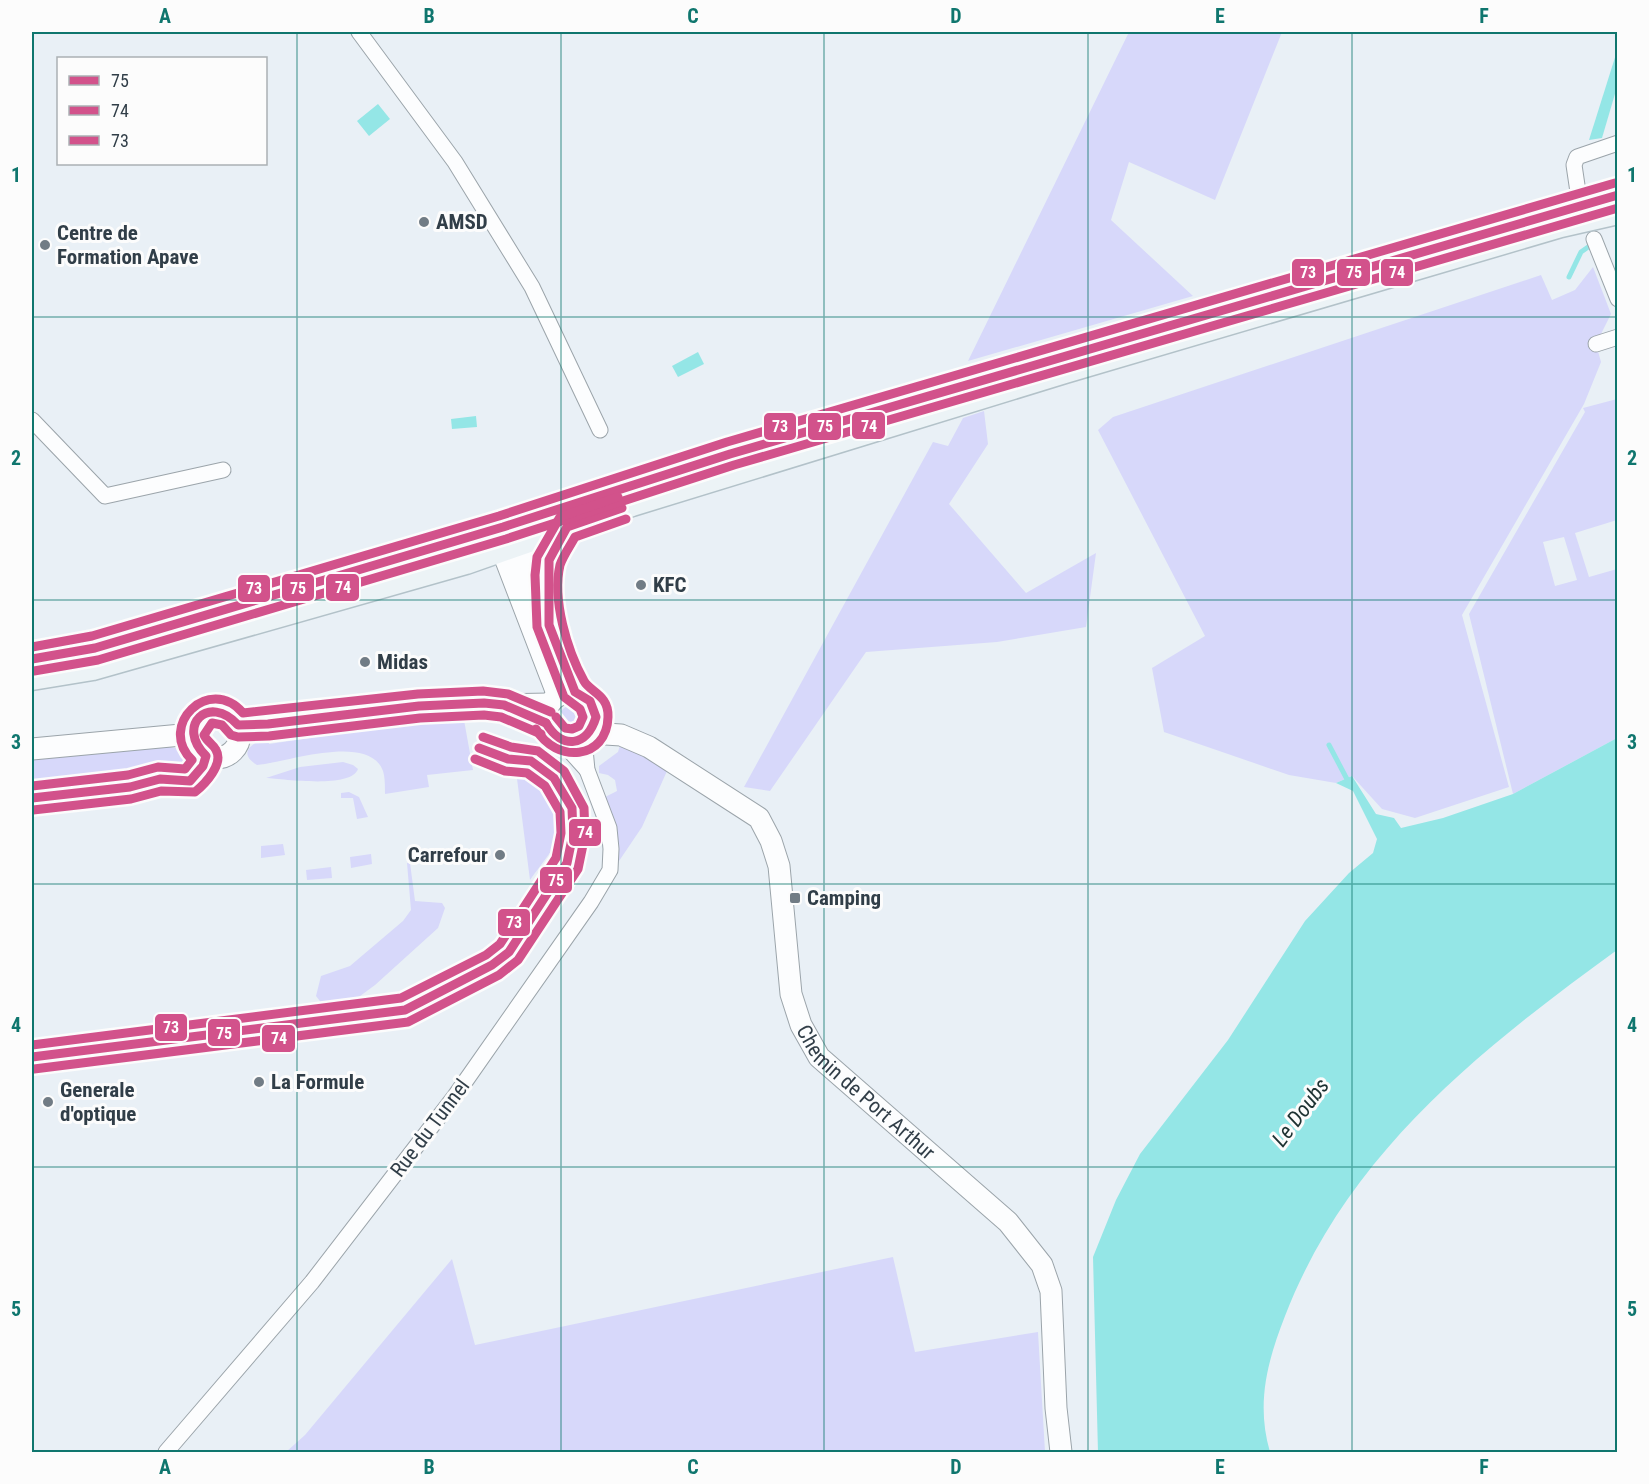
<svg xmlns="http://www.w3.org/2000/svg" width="1649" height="1484" viewBox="0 0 1649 1484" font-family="'Roboto Condensed',sans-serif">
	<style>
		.green { fill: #d7d8fa; fill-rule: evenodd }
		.water { fill: #94e6e6 }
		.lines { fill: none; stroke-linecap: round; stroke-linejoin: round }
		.stream { stroke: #94e6e6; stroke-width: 5 }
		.street-casing { stroke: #9ba4aa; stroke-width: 17 }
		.secondary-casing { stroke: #9ba4aa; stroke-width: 23 }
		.primary-casing { stroke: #b3c2c9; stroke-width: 25 }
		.street { stroke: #fcfdfe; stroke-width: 15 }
		.secondary { stroke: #fcfdfe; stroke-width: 21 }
		.primary { stroke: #ecf3f6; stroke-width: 22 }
		.bus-1-casing { stroke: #fcfcfc; stroke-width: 14 }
		.bus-2-casing { stroke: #fcfcfc; stroke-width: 14 }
		.bus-3-casing { stroke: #fcfcfc; stroke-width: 14 }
		.bus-1 { stroke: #d2528b; stroke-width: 9 }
		.bus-2 { stroke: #d2528b; stroke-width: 9 }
		.bus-3 { stroke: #d2528b; stroke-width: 9 }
		.grid { fill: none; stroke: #0f766e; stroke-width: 1.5; stroke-opacity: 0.55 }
		.poi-dot { fill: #717c85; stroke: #fcfcfc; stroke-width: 2 }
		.labels { text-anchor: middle; stroke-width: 6; stroke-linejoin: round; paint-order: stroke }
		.poi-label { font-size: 21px; font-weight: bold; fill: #313e48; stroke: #fcfcfc; text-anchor: start }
		.street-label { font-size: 21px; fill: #313e48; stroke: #fcfcfc }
		.water-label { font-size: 22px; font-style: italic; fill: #1c3131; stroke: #fcfcfc }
		.line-badge { stroke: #fcfcfc; stroke-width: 2 }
		.badge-label { font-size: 16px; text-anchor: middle; font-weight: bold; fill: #fff }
		.neatline { fill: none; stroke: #0f766e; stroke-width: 2 }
		.grid-label { font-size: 20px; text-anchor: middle; font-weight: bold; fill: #0f766e }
	</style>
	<rect width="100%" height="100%" fill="#e9f0f6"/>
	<g class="green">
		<polygon points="1129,32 1282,32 1215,200 1129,162 1111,220 1193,296 968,361"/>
		<polygon points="1593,267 1611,314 1596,344 1601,362 1584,404 1462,615 1509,787 1415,818 1382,809 1352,776 1336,783 1289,775 1164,732 1152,668 1205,636 1098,430 1113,417 1541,275 1552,300 1575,290"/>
		<path d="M1617,399V520L1575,533L1589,577L1617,569V738L1513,794L1469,614L1585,412L1583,408ZM1564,537L1577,580L1555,586L1543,542Z"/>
		<polygon points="984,411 988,444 949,504 1026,593 1096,553 1086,627 997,642 866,652 770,791 744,787 933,442 948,446 963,418"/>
		<circle cx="570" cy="716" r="10"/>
		<path d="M464,720L473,770L427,775L429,787L385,794C385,786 385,777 383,771C369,732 284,763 257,765C237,753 252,743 267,737L269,744L418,722Z"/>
		<polygon points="621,742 639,750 667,771 642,827 619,861 605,797 617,791 615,780 608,775 599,773 599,766 618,752"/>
		<polygon points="162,746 183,749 191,757 190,765 183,772 32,792 32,758"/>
		<path d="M343,762L353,765L358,769C351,789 284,779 266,778L300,767Z"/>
		<path d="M520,769C536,775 547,784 555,799C558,804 562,811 563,817C566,837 541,864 530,880L516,771Z"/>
		<polygon points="349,792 359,797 368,817 357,819 353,798 341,798 341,793"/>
		<polygon points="283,844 285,855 261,858 261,846"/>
		<polygon points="371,854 372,864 351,868 350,857"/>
		<polygon points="407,863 410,863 415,901 442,903 445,908 438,928 375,985 356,999 331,1008 323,1005 316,996 321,976 350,966 403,921 411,910"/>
		<polygon points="331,867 332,878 307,880 306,870"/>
		<polygon points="893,1257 915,1352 1038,1332 1045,1452 286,1452 305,1435 452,1259 475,1345"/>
	</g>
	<g class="water">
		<polygon points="1617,51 1617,87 1602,138 1589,140"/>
		<polygon points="378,104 390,119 369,136 357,121"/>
		<polygon points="698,352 704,364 678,377 672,366"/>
		<polygon points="476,416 477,427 452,429 451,419"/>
		<path d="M1617,738V950C1481,1049 1348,1153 1285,1316C1267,1362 1256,1404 1270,1452H1098L1093,1257L1116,1200L1140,1154L1228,1040L1305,921L1349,873L1373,853L1377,839L1353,791L1336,783L1352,776L1376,814L1394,818L1401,828L1443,818L1513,794Z"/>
	</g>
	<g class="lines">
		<g class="stream">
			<polyline points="1569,277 1581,252 1591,245"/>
			<polyline points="1329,745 1349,783"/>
		</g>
		<defs>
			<g id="street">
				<polyline points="359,32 455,162 532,287 600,430"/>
				<polyline points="1578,192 1574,165 1577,157 1618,143"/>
				<polyline points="1594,239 1618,299"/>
				<polyline points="1596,344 1618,337"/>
				<polyline points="32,420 105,496 223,470"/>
				<polyline points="560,740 587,770"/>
				<polyline points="166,1452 312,1282 455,1096 591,902 610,870 611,849 609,828 587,770 584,739"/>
			</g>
			<g id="secondary">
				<polyline points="509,533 520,544 575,692"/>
				<polyline points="502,534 502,550 558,696"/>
				<path d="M549,604C546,569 549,557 567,527"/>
				<circle cx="571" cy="717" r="25"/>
				<circle cx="216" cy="734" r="24"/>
				<polyline points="238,725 268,724 419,706 549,704"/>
				<path id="s1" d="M590,733L621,735L649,747L759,818L771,841L779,866L791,994L801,1025L819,1057L1008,1222L1042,1265L1051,1291L1056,1408L1061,1452"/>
				<polyline points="32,749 192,734"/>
			</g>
			<g id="primary">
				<polyline points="1547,215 1618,195"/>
				<polyline points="32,659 95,648 503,527 730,454 1495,230"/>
				<polyline points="32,679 93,669 466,563 632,505 1065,372 1561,226 1618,213"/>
			</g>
		</defs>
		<use href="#street" class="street-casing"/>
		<use href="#secondary" class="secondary-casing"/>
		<use href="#primary" class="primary-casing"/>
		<use href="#street" class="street"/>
		<use href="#secondary" class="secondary"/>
		<use href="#primary" class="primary"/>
		<defs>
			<g id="bus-1">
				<polyline points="32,659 95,648 503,527 730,454 1618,195"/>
				<path d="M546,723C562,750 587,747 596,717L590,701L575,692L549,625V560L567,527L622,508"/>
				<path d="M32,798L130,787L160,779L190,781L203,766L206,756C175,726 209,693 238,725L268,724L419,706L484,703L504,705L546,723"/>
				<polyline points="32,1057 405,1010 492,965 509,952 567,863 573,834 572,808 554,778 531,761 508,759 479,748"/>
			</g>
			<g id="bus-2">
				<polyline points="34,671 98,660 506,539 734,465 1618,208"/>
				<path d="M536,729C556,764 607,760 608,717C609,695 590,692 584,681C567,650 552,600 560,565C563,556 570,546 575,537L626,519"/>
				<path d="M33,810L131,799L161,791L195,792C205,784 224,764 216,750C213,744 207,742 204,735L212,723L222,725L231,735L238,737L269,736L420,718L484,715L501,717L541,734"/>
				<polyline points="34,1069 408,1022 499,975 518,960 578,869 585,835 584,808 564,771 538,751 511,747 483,737"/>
			</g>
			<g id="bus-3">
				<polyline points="32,647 92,636 499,516 727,442 1615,183"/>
				<polyline points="556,717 565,728 572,729 579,726 583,717 580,709 564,697 537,627 535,575 537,557 560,517 618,497"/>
				<path d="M32,786L128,775L158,767L185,769L192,760C157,726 209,674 243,713L418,694L483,691L508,694L551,712"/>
				<polyline points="32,1045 401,998 486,955 500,944 556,858 561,833 560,812 545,786 527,773 505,771 475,759"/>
			</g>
		</defs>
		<use href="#bus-1" class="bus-1-casing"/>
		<use href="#bus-2" class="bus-2-casing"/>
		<use href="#bus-3" class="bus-3-casing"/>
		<use href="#bus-1" class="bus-1"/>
		<use href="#bus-2" class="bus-2"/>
		<use href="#bus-3" class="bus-3"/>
	</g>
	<path class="grid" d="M297,32V1452M561,32V1452M824,32V1452M1088,32V1452M1352,32V1452M32,317H1618M32,600H1618M32,884H1618M32,1167H1618"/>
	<g class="poi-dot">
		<circle cx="424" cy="222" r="6"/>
		<circle cx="45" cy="245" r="6"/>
		<circle cx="641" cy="585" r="6"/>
		<circle cx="365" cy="662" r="6"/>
		<circle cx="500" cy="855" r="6"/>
		<rect x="789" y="892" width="12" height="12" rx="3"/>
		<circle cx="259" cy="1082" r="6"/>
		<circle cx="48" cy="1102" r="6"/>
	</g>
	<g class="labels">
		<g class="poi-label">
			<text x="436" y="229">AMSD</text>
			<text x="57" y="240">Centre de<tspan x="57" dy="24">Formation Apave</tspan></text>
			<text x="653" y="592">KFC</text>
			<text x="377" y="669">Midas</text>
			<text x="488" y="862" text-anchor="end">Carrefour</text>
			<text x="807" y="905">Camping</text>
			<text x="271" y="1089">La Formule</text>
			<text x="60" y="1097">Generale<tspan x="60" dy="24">d'optique</tspan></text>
		</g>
		<g class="street-label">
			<text dy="7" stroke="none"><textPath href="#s1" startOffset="500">Chemin de Port Arthur</textPath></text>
			<text transform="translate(430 1128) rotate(-53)" y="7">Rue du Tunnel</text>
		</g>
		<g class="water-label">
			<text transform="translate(1300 1112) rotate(-53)" y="8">Le Doubs</text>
		</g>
	</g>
	<g class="line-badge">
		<rect x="1336" y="258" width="35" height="29" rx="6" fill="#d2528b"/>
		<rect x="1380" y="258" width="34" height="29" rx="6" fill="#d2528b"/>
		<rect x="1291" y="258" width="34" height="29" rx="6" fill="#d2528b"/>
		<rect x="851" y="411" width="35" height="29" rx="6" fill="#d2528b"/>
		<rect x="807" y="412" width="35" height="29" rx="6" fill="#d2528b"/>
		<rect x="763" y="412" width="34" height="29" rx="6" fill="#d2528b"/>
		<rect x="325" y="573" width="35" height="29" rx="6" fill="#d2528b"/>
		<rect x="281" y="573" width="34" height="29" rx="6" fill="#d2528b"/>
		<rect x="237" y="574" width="34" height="29" rx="6" fill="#d2528b"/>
		<rect x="568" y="818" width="34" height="29" rx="6" fill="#d2528b"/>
		<rect x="539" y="866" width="34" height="28" rx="6" fill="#d2528b"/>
		<rect x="497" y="908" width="34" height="29" rx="6" fill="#d2528b"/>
		<rect x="154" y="1013" width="34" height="29" rx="6" fill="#d2528b"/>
		<rect x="207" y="1018" width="34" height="29" rx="6" fill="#d2528b"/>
		<rect x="261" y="1024" width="35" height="29" rx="6" fill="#d2528b"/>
	</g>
	<g class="badge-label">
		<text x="1354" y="278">75</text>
		<text x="1397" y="278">74</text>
		<text x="1308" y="278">73</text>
		<text x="869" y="432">74</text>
		<text x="825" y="432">75</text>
		<text x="780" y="432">73</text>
		<text x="343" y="593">74</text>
		<text x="298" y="594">75</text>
		<text x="254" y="594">73</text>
		<text x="585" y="838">74</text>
		<text x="556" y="886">75</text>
		<text x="514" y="928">73</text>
		<text x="171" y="1033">73</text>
		<text x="224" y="1039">75</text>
		<text x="279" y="1044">74</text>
	</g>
	<rect width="1649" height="1484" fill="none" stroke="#fcfcfc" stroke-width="66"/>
	<rect x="57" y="57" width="210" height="108" fill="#fcfcfc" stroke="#abb0b4" stroke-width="1.5"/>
	<rect x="69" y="76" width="30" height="9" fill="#d2528b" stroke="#abb0b4" stroke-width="1.5"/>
	<text x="111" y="87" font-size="18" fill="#313e48">75</text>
	<rect x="69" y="106" width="30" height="9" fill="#d2528b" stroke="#abb0b4" stroke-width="1.5"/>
	<text x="111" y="117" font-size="18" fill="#313e48">74</text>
	<rect x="69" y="136" width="30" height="9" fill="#d2528b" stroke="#abb0b4" stroke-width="1.5"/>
	<text x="111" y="147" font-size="18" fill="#313e48">73</text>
	<rect x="33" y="33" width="1583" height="1418" class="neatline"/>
	<g class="grid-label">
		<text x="165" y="23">A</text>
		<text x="429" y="23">B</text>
		<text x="693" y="23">C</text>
		<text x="956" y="23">D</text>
		<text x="1220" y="23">E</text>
		<text x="1484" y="23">F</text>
		<text x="16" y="182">1</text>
		<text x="1632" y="182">1</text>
		<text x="16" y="465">2</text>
		<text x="1632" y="465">2</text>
		<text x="16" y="749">3</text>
		<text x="1632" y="749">3</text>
		<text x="16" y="1032">4</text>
		<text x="1632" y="1032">4</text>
		<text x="16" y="1316">5</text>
		<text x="1632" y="1316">5</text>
		<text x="165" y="1474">A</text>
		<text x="429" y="1474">B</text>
		<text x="693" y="1474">C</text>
		<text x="956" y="1474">D</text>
		<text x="1220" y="1474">E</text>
		<text x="1484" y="1474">F</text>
	</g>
</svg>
